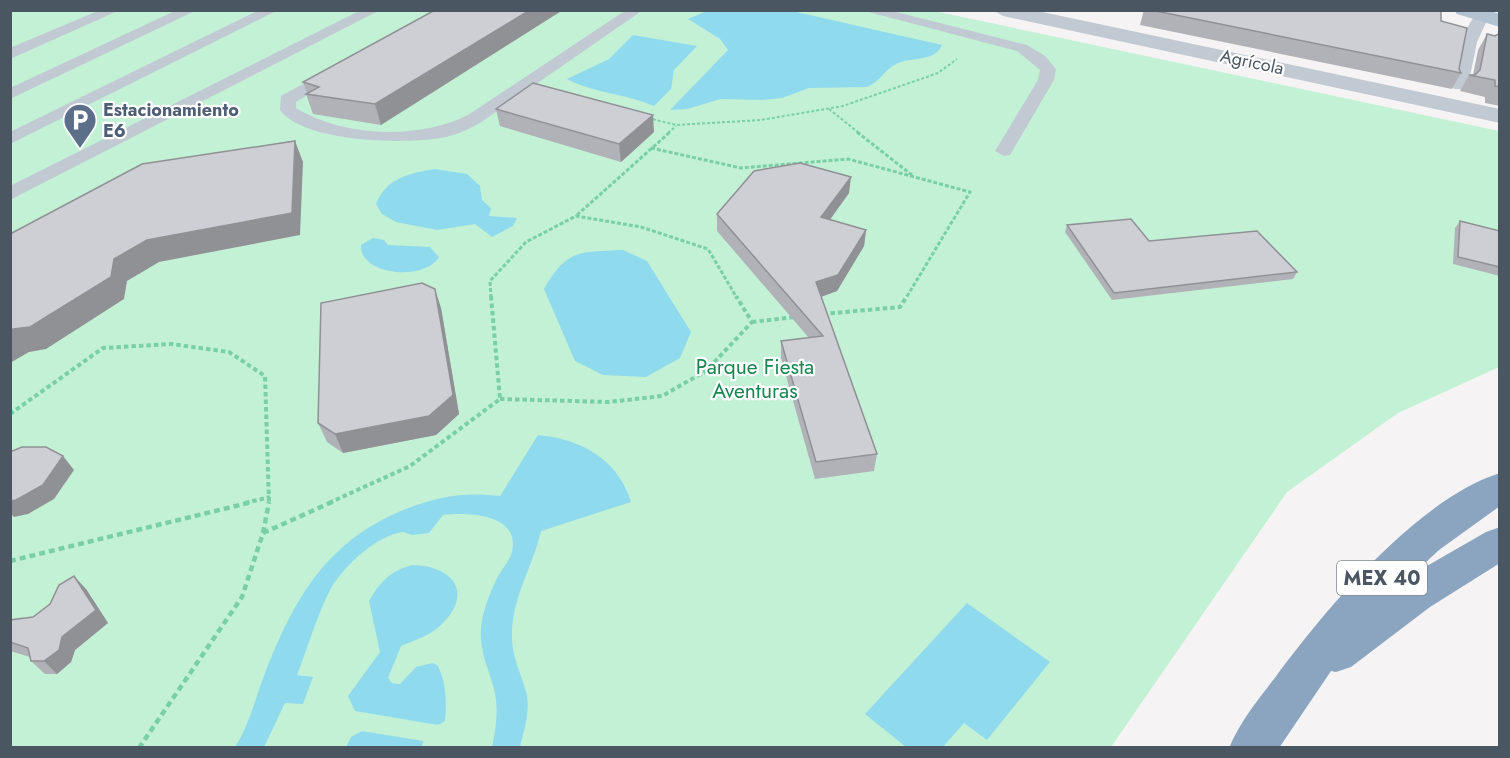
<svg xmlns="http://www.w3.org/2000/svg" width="1510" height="758" viewBox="0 0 1510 758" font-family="Jost,sans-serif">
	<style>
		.green { fill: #c3f1d5 }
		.water { fill: #90daee }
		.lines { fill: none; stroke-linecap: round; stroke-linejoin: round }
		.path-far3 { stroke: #7ad0a6; stroke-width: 2; stroke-dasharray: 3 2; stroke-linecap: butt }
		.path-far2 { stroke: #7ad0a6; stroke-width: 3; stroke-dasharray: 4 2; stroke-linecap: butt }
		.path-far1 { stroke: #7ad0a6; stroke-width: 4; stroke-dasharray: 4.5 3; stroke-linecap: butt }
		.path { stroke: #7ad0a6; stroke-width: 4.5; stroke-dasharray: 6 4; stroke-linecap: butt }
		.lane { fill: #c1cad2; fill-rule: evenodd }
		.street { fill: #c1cad2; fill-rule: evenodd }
		.primary { fill: #b3c2d1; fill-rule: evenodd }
		.highway { fill: #8ba5c1; fill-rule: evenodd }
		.wall { fill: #b0b2b7 }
		.shaded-wall { fill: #909195 }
		.building { fill: #cdcfd5; stroke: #909195; stroke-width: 1.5 }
		.labels { text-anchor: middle; stroke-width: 4.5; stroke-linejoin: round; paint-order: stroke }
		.far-street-label { font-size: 18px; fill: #4a5661; stroke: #fff }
		.far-service-label { font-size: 18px; font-weight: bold; fill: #4e5e75; stroke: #fff; text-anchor: start }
		.shield { fill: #fff; stroke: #808990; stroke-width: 1.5 }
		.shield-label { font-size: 20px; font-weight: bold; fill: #4a5661 }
		.park-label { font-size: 21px; fill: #17864f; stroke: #fff }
	</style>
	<rect width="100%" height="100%" fill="#f5f3f3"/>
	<polygon class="green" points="10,11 934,11 1499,131 1499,367 1398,413 1287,492 1111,747 11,747"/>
	<g class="water">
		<path d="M709,10L792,11L942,45C934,63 912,56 896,64C884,70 880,82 867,87L809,88L782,98L763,100L721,99L687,109L670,110L728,50L720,39L688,19Z"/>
		<path d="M633,35L697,46L674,70L671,89L654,106C624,93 596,94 567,79L609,59Z"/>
		<path d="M435,169L467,174L480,186L482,200L491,208L489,216L517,218L513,226L492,237L475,224L437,230L396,222L382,214L376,204C386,178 410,173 435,169Z"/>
		<path d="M373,238L384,240L388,245L430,247L439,257C424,282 359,275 361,245Z"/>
		<path d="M623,250L647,261L691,332L680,358L646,377L603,375L575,361L544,289C567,249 579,252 623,250Z"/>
		<path d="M538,435C581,439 618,459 631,502L541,531C533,566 512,598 512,634C511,655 521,673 526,692C531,709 524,731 520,747H492C496,728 499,709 494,689C490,673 482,657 481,640C479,620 488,597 497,578C501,570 508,563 511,555C524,514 468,512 443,515L429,533L412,535L403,532C377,535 344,566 331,588C317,615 308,647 297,675L313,677L303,704L285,703L264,747H235C249,726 255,699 264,676C291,605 322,547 394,514C430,498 460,491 500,496Z"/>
		<path d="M413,565C453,566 474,593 442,624C430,636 415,640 401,646L388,678L392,683L400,684L416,667L433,663L438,666C446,682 447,703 445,721L438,725L355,711L348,696L380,652L369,601C380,582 391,570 413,565Z"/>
		<polygon points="967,603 1050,662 987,740 964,723 943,747 906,747 865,714"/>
		<polygon points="362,731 423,741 422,747 346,747 351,737"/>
	</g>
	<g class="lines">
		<g class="path-far3">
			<polyline points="829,109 859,133"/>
			<polyline points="648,118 676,125 761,120 843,106 938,73 957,59"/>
			<polyline points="668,133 676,126"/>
		</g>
		<g class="path-far2">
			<polyline points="857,132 912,175"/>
			<polyline points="651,148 741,168 848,159 970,192 906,298"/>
			<polyline points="577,215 670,132"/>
			<polyline points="491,298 490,281 526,242 576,216 641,227 708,249 737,298"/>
		</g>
		<g class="path-far1">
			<polyline points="491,296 500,399"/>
			<polyline points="823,314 900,307 907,296"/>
			<polyline points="752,322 795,317"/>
			<polyline points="500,399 609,402 662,396 706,371 752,322 736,296"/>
			<polyline points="10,414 103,348 171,344 229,352 265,376 269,503"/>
			<polyline points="245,503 270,497"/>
			<polyline points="329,503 410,466 500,399"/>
		</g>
		<g class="path">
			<polyline points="263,533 332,502"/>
			<polyline points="10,561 252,502"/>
			<polyline points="139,748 242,597 263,533 269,502"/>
		</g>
		<g class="lane">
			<polygon points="100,10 120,10 10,59 10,48"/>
			<polygon points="177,10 197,10 10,99 10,88"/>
			<polygon points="259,10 278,10 10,144 10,132"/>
			<polygon points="361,10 380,10 10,200 10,186"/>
			<path d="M626,10H643L480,123C469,129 458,134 446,137C409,145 304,143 280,110L281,96L332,68L340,73L338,76L296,102V108C343,137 419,140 468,115Z"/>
			<polygon points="861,10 888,10 1027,45 1045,56 1056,69 1054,80 1010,155 1004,156 995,151 1038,80 1040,70 1017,51"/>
			<path d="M1482,12L1489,16L1477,42L1468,86L1466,89H1454L1452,86C1455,69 1464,16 1482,12Z"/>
		</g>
		<polygon class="street" points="993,10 1033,10 1500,109 1500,123 1003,16"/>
		<polygon class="primary" points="1454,10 1486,10 1500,14 1500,27 1457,14"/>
		<path class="highway" d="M1500,473V506L1439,550L1413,574L1486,532L1500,527V563L1430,607L1351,667L1336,672L1331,671L1279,748H1229C1240,722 1257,701 1274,679C1324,611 1417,499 1500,473Z"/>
	</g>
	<g class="wall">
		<polygon points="435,10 381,125 313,114 306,94 307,93 303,82"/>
		<polygon points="1144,10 1441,10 1441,21 1461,73 1452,89 1140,25"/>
		<polygon points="1500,33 1500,106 1485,103 1485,97 1460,91 1469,75 1473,75 1478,50 1487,34 1495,36"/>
		<polygon points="496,109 654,132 621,162 500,126"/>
		<polygon points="849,193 830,220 866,230 864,246 837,291 821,297 877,454 874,471 815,479 781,358 781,341 809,338 717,231 717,214"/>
		<polygon points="1460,221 1500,231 1500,276 1453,264 1455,228"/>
		<polygon points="1067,225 1149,241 1297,272 1293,279 1112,300 1065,232"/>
		<polygon points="441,308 459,414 436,435 343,453 327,442 318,423"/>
		<polygon points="86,589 108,623 75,650 71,662 57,674 45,674 31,661 30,657 10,651 10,620 33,617 50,604"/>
	</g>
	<g class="shaded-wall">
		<polygon points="530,10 563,10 381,125 375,104"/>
		<polygon points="653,115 654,132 621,162 619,144"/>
		<polygon points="295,141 303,162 300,235 159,262 127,281 124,299 46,349 29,352 10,363 10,331 114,259"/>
		<polygon points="851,177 849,193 820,233 821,217"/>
		<polygon points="866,230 864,246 837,291 815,299 816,282"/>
		<polygon points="435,289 441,308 459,414 436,435 343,453 335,434"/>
		<polygon points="63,456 74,470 54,499 28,514 14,517 10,513 10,501"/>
		<polygon points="74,576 86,589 108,623 75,650 71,662 57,674 44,661"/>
	</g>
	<g class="building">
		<polygon points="435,10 530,10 375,104 306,94 319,87 303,82"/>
		<polygon points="1151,10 1441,10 1441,21 1467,28 1459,69 1461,73"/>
		<polygon points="1500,33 1500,87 1495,86 1495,80 1469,75 1475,75 1480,70 1487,34 1495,36"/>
		<polygon points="533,83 653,115 619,144 496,109"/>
		<polygon points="295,141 292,213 147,240 114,259 111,277 30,327 13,329 10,331 10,234 142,164"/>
		<polygon points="800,163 851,177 821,217 866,230 838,275 816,282 877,454 816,462 781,341 823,336 717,214 754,171"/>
		<polygon points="1131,219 1149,241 1257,231 1297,272 1114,293 1067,225"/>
		<polygon points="1460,221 1500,231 1500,267 1458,257"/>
		<polygon points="422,283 435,289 453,395 429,416 335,434 318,423 321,303"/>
		<polygon points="22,447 46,447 63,456 43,485 16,500 10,501 10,452"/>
		<polygon points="74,576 96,610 62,637 59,650 44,661 31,661 28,648 10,642 10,620 33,617 50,604 59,585"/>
	</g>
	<defs>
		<symbol id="parking-pin" viewBox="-11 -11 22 30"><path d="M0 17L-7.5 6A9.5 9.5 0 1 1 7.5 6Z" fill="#5c6f8a" stroke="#fff"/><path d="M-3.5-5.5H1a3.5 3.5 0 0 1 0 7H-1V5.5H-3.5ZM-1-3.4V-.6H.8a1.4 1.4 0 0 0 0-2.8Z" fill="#fff"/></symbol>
	</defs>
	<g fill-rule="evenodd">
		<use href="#parking-pin" x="61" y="101" width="38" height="52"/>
	</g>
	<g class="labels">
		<g class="far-street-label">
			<text transform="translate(1252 62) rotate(12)" y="6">Agrícola</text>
		</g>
		<g class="far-service-label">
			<text x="103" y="116">Estacionamiento<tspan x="103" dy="21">E6</tspan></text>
		</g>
		<rect class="shield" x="1337" y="561" width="90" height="34" rx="4.5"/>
		<g class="shield-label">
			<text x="1382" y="585">MEX 40</text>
		</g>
		<g class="park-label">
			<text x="755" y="374">Parque Fiesta<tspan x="755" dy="24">Aventuras</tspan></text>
		</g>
	</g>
	<rect width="1510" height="758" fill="none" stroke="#4a5661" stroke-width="24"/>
</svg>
